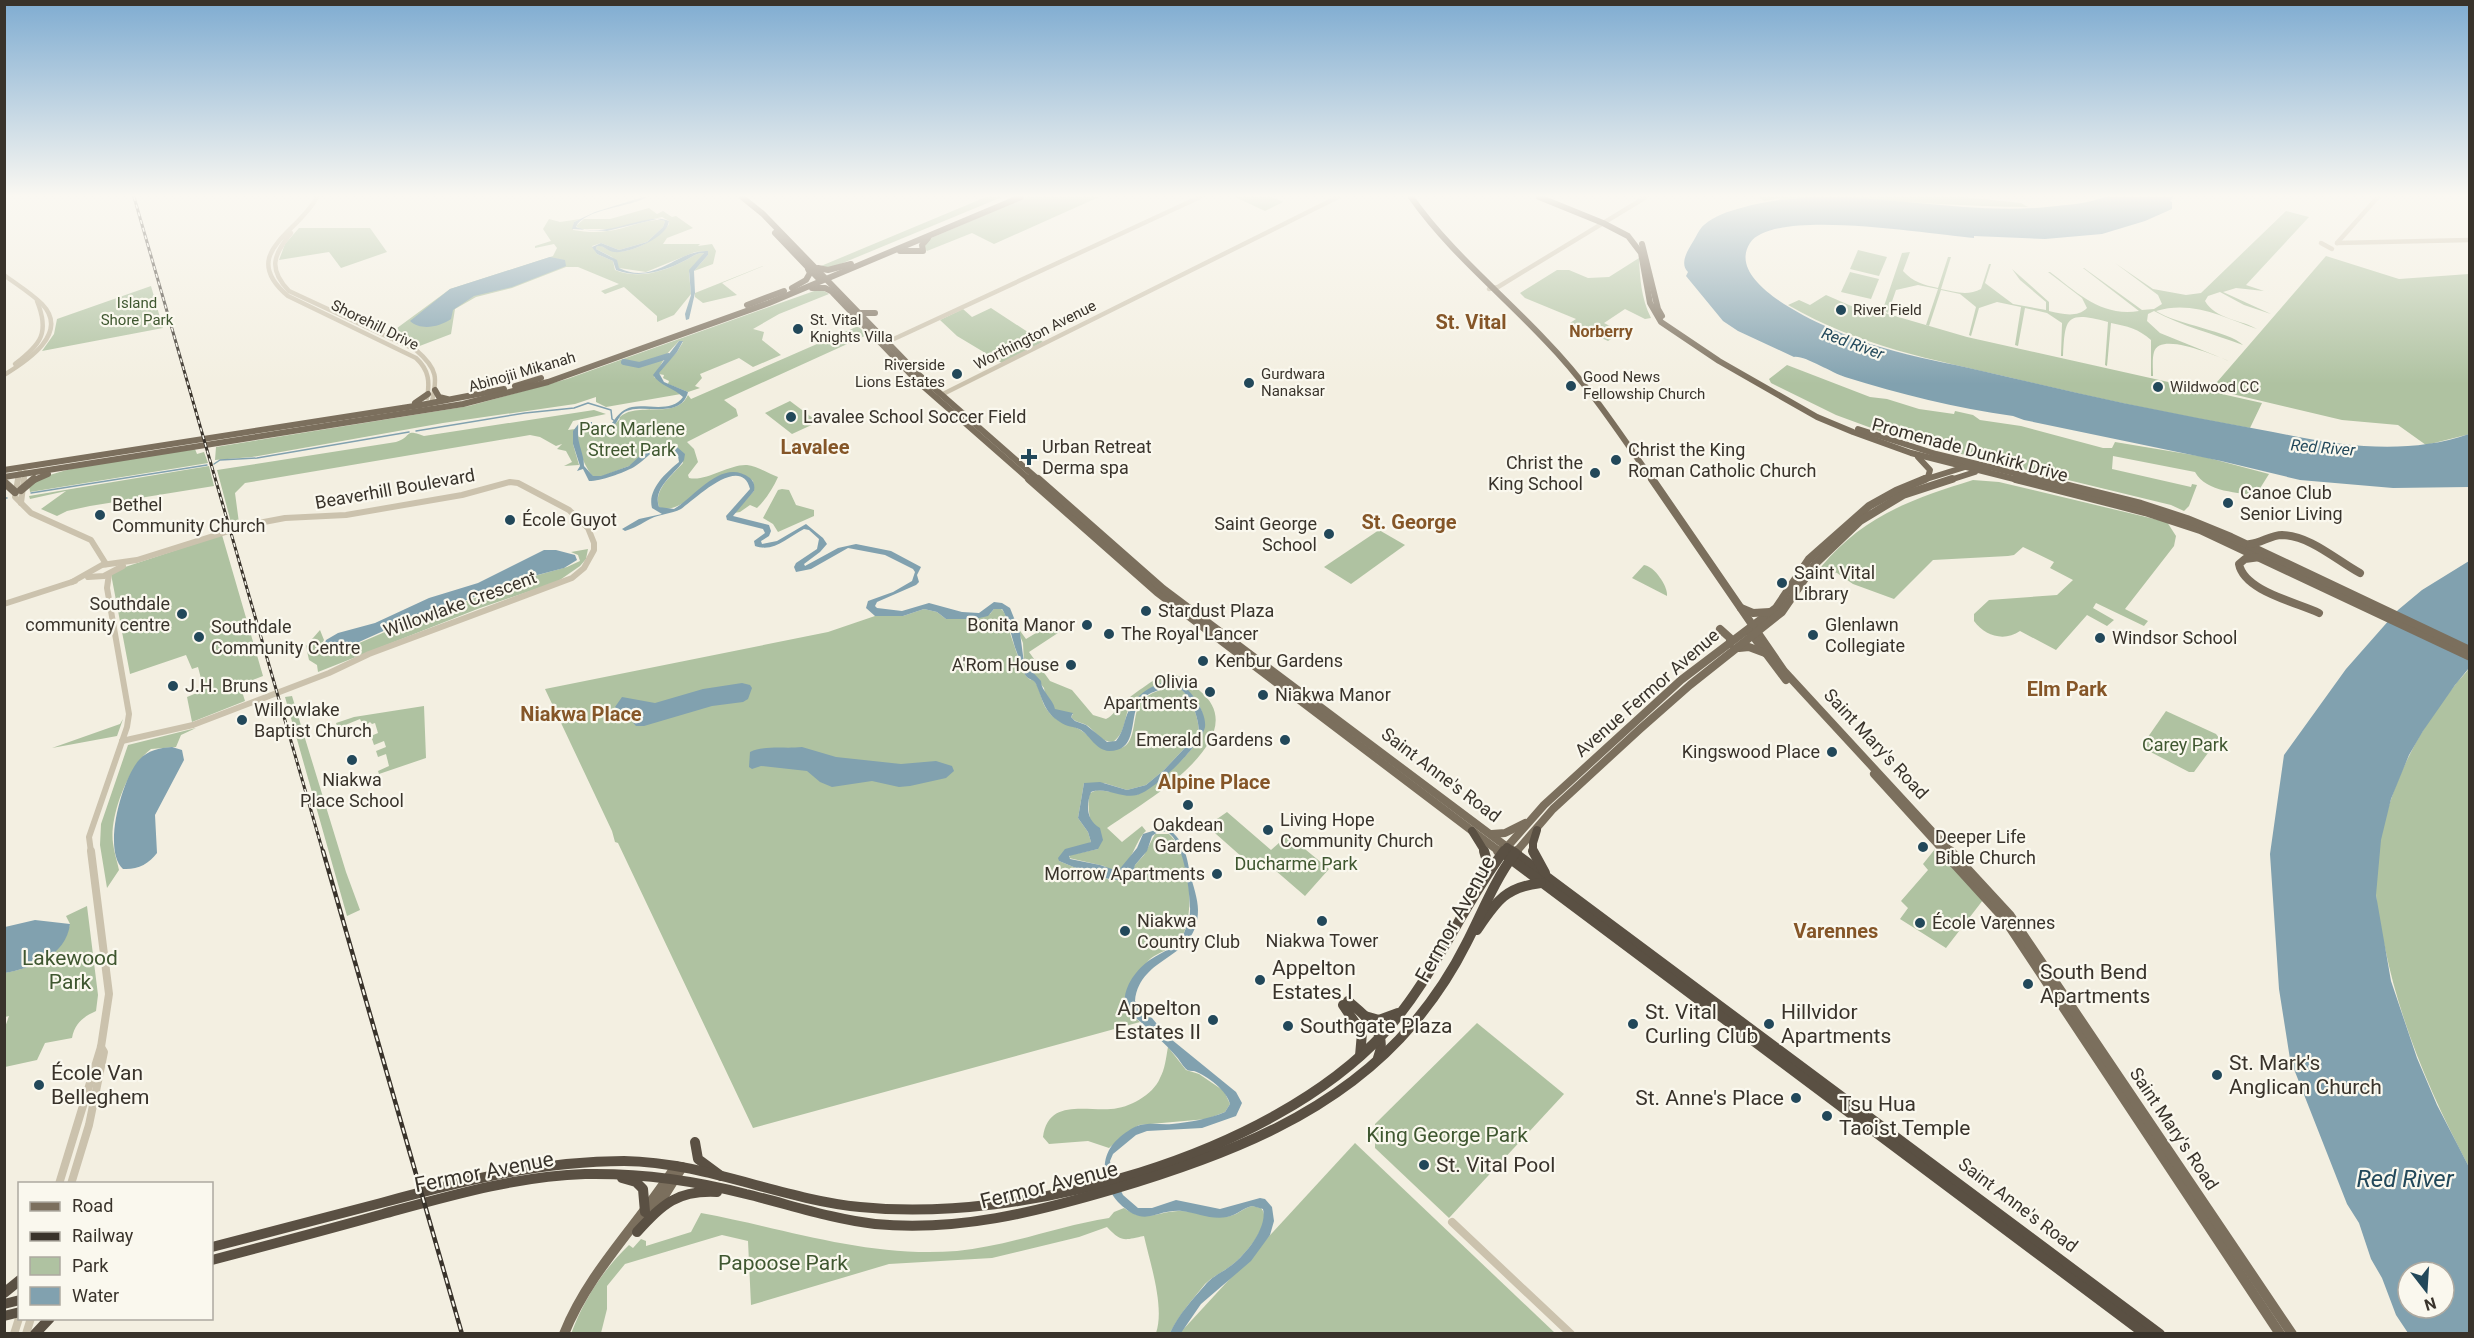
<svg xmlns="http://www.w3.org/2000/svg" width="2474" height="1338" viewBox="0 0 2474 1338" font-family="Roboto,sans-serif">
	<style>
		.green { fill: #afc2a1 }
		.water { fill: #81a1af; fill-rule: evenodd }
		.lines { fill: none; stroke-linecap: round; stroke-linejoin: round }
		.stream { stroke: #81a1af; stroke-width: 1.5 }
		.river { stroke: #81a1af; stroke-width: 6 }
		.minor-far2 { stroke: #cbc2ad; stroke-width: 4.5 }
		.minor-far1 { stroke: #cbc2ad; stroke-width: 6 }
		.minor { stroke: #cbc2ad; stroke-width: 8 }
		.major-far2 { stroke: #7b6f5d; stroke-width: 6 }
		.major-far1 { stroke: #7b6f5d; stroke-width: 8 }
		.major { stroke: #7b6f5d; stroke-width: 10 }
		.highway-far1 { stroke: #5a5043; stroke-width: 8 }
		.highway { stroke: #5a5043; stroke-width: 10 }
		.rail-far1-casing { stroke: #39332b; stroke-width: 3 }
		.rail-casing { stroke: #39332b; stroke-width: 4.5 }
		.rail-far1 { stroke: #faf8ee; stroke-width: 1.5; stroke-dasharray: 4; stroke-linecap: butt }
		.rail { stroke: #faf8ee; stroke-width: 2; stroke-dasharray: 6; stroke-linecap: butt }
		.poi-dot { fill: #22485a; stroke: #faf8ee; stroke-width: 2 }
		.labels { text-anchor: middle; stroke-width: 4.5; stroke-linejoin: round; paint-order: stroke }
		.far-park-label { font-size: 15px; fill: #3f5730; stroke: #faf8ee }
		.far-poi-label { font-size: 15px; fill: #39332b; stroke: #faf8ee; text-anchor: start }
		.far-street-label { font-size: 15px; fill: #39332b; stroke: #faf8ee }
		.far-neighbourhood-label { font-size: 16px; font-weight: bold; fill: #855628; stroke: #faf8ee }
		.far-water-label { font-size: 16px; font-style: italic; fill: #22485a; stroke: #faf8ee }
		.poi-label { font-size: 18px; fill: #39332b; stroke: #faf8ee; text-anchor: start }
		.park-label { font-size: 18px; fill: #3f5730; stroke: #faf8ee }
		.street-label { font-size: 18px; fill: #39332b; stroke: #faf8ee }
		.far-district-label { font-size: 20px; font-weight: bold; fill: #855628; stroke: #faf8ee }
		.neighbourhood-label { font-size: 20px; font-weight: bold; fill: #855628; stroke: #faf8ee }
		.near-street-label { font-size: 21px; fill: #39332b; stroke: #faf8ee }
		.near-park-label { font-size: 21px; fill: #3f5730; stroke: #faf8ee }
		.near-poi-label { font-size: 21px; fill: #39332b; stroke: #faf8ee; text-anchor: start }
		.near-water-label { font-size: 24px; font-style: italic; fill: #22485a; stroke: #faf8ee }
	</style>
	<rect width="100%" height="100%" fill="#f3efe1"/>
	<g class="green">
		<polygon points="986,197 1002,197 838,265 830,268 821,266"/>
		<polygon points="1026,197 1099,197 994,244 972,233 927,251 924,248 929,239"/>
		<polygon points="1235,197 1272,197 1283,202 1265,211"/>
		<path d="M1759,197H1963L2021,203L2028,207C1969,207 1910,201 1853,200C1828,199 1803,197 1779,200L1781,198L1764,201Z"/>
		<path d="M649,208L657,214L663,211L672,217L676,216L693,228L667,238L663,244H700L698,246L712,244L716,251L713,264L694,271L708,255V251L695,252L646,272L619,268L612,257L596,249L597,246L599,245C604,247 608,250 613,251C631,255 659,238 669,224V221L662,217L611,229H580L576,226L584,219H610Z"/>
		<path d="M2286,211L2309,217L2246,285L2264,291L2236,288L2223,292L2271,314L2244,305L2220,292L2208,296L2205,301C2215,319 2242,320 2257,329C2223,317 2192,300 2156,311C2178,325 2229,331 2243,345C2214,334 2181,326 2154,311L2148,314L2147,321L2160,333L2229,361C2216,356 2160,331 2154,352C2152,359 2153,369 2153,376H2151V340C2139,329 2127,326 2111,323L2107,366L2105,365L2108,322C2066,311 2065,317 2063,356H2061L2062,323L2047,313L2025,308L2018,346L2015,345L2021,307L1997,302L1979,308L1971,336L1969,335L1976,307L1960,294L1941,290L1929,326L1926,325L1938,289L1918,285L1896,290L1888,313L1883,309L1902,253L1910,252L1903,271C1913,282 1924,285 1938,288L1948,257H1951L1941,289C1955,292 1968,296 1981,289L1989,264H1991L1985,283L2013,304L2046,310V302L2020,280L2012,269L2049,302V311C2062,314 2077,318 2087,308L2082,298L2048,272H2050C2078,293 2101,317 2139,311L2083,268H2084L2142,310L2154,309L2162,304L2158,295L2115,263L2153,289L2186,295L2201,293Z"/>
		<path d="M549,219L560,222L580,219L574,222L573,230C585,232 596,233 608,231C622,230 653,216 665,221L663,227L647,242L619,250L601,243L592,246L597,254L613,261L615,270C639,280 665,271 686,260C693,256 697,253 704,253L689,273L691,294L674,315L657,322V316L624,287L605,294L601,291L619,284L578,267H566L512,288L476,297L455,309L451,334L417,347L389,334L450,289L553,256L557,248L554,244L535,248V246L551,241L543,229Z"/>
		<polygon points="299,228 370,228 387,252 341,268 329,252 279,260 285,244"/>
		<polygon points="1858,250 1887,257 1879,276 1850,269"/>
		<polygon points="2326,256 2399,279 2469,274 2470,434 2426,445 2398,425 2342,420 2211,389"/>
		<path d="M1639,258C1640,278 1641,298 1651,318L1645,319L1625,309L1604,323L1622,332L1608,341L1570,323L1576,319L1525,298L1520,293L1557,270H1569L1588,278L1609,277Z"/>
		<polygon points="768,264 722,283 737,295 703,303 695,297 695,293"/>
		<polygon points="1850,272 1879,279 1871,299 1841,292"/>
		<polygon points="151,286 163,328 42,351 54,334 57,319"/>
		<path d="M817,290L824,291L829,294L779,314L753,329L764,332L762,340L781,355L753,367L739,358L700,374L702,378L695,386L700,388L688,392L668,384L669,381L663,378L664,375L659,374V370L677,352L683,342L679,341L665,356L642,364L621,362C635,371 649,364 664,359L654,377L681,394L606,407L596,402V397L575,404L443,423L252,457L215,460L216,447L469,406L567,379Z"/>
		<path d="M1826,295L1872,315L1874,313L1871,309L1967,337L2262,403L2250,428C2170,414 2091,397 2012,378C1931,359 1861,347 1788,305L1799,300L1810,305Z"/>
		<polygon points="991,308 1043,342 1002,363 957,336 940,320 963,309 972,317"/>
		<path d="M856,324L867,335L724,400L736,409L738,416L687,442L694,449L698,462L688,475L689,478C706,482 729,464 747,465C757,466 769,474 778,477C773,488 767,498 757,508L750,505L740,512L734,513L754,491L753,481C716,450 690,520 659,507C653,490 672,475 683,463L677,447L652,449L634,464L595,479C583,465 573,442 581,425H585L590,433L596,437C611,436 611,427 620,419L619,418C636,400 676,421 688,395L691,399L856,327Z"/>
		<path d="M1787,365L1870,397L1887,399L1919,409L1954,414L1955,411L1973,415L1980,420L2021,426L2103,448H2112L2115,442L2205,457L2269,474L2259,490L2260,496C2238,492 2207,493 2195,472L2113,456L2112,469L2191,487L2192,484L2197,485L2189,506L2184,511L2171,505L1904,440L1836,415L1771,383L1769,379Z"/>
		<polygon points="790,401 818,422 792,434 765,413"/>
		<path d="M594,410L606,414L573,421L568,430L575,429L573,444L579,465L564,466L572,462L566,451L557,449L562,444L556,446L540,437L530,435L245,483L235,493L239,523L232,526L217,470L396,442C413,437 403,428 424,436Z"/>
		<path d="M195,449L197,454L204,452L208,463L30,492L29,486C50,465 162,455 195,449Z"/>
		<polygon points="209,466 214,486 90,506 67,511 57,516 41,509 66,491 30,499 29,496"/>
		<path d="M1973,480L1999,482L2167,522L2176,536L2174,546L2125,609L2148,621L2144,626L2096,603L2093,608L2114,620L2107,626L2087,615L2056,650L2020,631C2004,642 1985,636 1974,621V614L1989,600L2057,595L2073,580L2050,568L2054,562L2023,547L2014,555L2008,556L1933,560L1894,599L1853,584L1837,573L1821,567C1863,516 1912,499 1973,480Z"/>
		<polygon points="782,489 789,490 796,505 814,510 814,516 778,532 773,524 763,518 778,490"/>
		<polygon points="1379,530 1405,545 1351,584 1324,567"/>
		<polygon points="222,535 263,676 240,685 245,701 192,722 187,697 204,690 198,667 192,669 186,655 130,674 111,574 116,570"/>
		<polygon points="588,549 586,559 580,566 557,582 480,608 318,672 317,665 309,660 306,646 320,630 324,640 321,645 322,650 329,652 343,650 415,619 492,592 509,583 567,567 580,561 578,555 571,552"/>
		<path d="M1644,565C1654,566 1668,586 1667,596L1632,578Z"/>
		<path d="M1000,608C1008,614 1005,620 1008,628C1012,637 1022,672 1027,677C1033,683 1030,676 1035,682C1041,690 1041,703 1048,711C1057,724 1071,723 1082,731C1097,741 1101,755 1121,748C1138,743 1131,712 1142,701C1150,692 1163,689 1175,686C1190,691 1199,717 1199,733L1164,770L1146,785L1127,790L1104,783H1084L1078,818L1088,832L1091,842L1059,861L1076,868L1095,870L1104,878L1114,881L1132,874L1135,865L1144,855L1155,834H1169C1190,853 1195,910 1183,935C1177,949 1161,950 1150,959C1141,967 1131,992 1125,1003L1128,1011L1140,1022L753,1128L618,843L615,842L612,831L545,689L828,632L875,616H903L924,609L937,612L946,619H952L990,614L994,609Z"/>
		<path d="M1056,621L1064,629L1029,652L1050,681L1072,690L1093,715L1106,719C1114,715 1116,709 1122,703C1130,697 1155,678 1164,675C1179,671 1190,683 1200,691C1258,739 1139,805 1107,828L1122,842L1142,826L1146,831C1135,840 1133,864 1115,872L1104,866L1069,858L1070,855L1098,849C1094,830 1085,812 1090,793L1097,790L1137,795C1162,776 1219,742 1199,705C1194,696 1184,688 1178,681C1167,685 1141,693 1134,700C1122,713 1129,730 1113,742C1101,742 1097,733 1088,726C1082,722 1076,723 1071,717L1073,714L1055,710L1045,694L1044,688L1024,663L1023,643L1018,631V628L1026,639Z"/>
		<path d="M2469,668V1167C2432,1097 2401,1026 2385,948C2381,931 2377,912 2376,894C2374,847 2389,795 2410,754C2422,730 2438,706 2455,685C2459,679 2465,675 2469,668Z"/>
		<polygon points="292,696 346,872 360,910 347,916 285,697"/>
		<polygon points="424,706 426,758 379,774 378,771 389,766 386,754 378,757 376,751 386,747 384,741 374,745 371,736 378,733 375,723 372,724 370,722 364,727 360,719 338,728 336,723 354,717"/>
		<polygon points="2166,711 2216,734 2219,738 2194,772 2189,772 2141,747"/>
		<polygon points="123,719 117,736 52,748 120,724"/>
		<path d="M196,728L181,735L176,747L151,749C129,765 109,816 113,843C114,852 117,861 119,870L107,888L100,845L101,824L128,745Z"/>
		<polygon points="1227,812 1271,850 1288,835 1329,869 1305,896 1260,857 1251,865 1207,826"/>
		<polygon points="1935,849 1983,900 1946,948 1900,919 1908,908 1901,901 1928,870 1923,864"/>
		<path d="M87,906L98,995L96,1011C83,1017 75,1023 72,1038L45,1043L37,1060L5,1067L4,1030L9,1016L5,1017V973C35,967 62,956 70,924L66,916Z"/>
		<polygon points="1477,1023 1564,1094 1449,1218 1375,1148 1375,1124"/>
		<path d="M1168,1047L1186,1070L1199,1074L1224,1091L1230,1104L1225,1112L1207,1119L1139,1125L1128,1132L1109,1148L1088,1141L1049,1144L1043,1137C1048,1099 1084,1111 1111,1109C1129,1108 1153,1095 1160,1078C1165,1069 1166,1058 1168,1047Z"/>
		<polygon points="1355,1143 1555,1333 1179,1334"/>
		<path d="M1252,1206L1261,1208C1274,1222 1244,1256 1232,1265C1223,1272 1213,1276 1205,1284C1192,1300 1179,1315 1170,1333H1156C1165,1307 1150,1263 1144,1236C1124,1240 1122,1243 1107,1227L1079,1237L992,1258L889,1264L751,1305L748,1241L722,1235L625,1264L607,1286V1309L601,1333L571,1334C584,1299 603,1270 629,1245L633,1248L641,1239L646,1241V1246L691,1232L701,1213C788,1229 867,1258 957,1251C1009,1246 1058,1226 1109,1218L1114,1212L1124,1208C1145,1223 1156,1212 1178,1211C1196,1210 1212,1220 1230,1216C1239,1214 1243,1208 1252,1206Z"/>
	</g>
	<g class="water">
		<path d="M643,197H647C631,207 583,209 576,227C606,240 646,211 669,221C668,237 629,254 614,252C607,251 604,245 597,246L596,249L617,260L619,268C655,286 678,249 708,251V255L694,271L695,293L689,319L686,320L685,314L691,295L689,270L704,253C697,253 693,256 686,260C665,271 640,279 616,270L613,261L597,254L592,247L601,243L619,250L647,242L663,227L665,221L657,219L607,231L572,229L574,222L595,212Z"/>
		<path d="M2105,197H2173L2170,201L2172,202V209L2145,221L2102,234L2045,239L1974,236V238C1933,235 1773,207 1750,243C1721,288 1841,334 1870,344C1902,354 1936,361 1969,368C2021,380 2072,392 2123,403C2173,413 2223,423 2273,432C2303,438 2334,444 2364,446C2400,448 2435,446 2469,434V487L2393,488L2300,480L2221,461L2024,420L2013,416C1956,408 1900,394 1845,377C1832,373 1804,355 1794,357L1738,331L1723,321L1686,276L1688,272C1679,263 1688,250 1694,240C1697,235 1700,228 1704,225C1714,216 1729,211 1741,208C1839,180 1947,217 2047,207C2066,205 2086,204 2105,197Z"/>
		<path d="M550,257L565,260L566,266L512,287L474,296L453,310L451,319C439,327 421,331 410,321L450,289Z"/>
		<path d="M679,341H683L677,352L659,373L664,382L688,392C680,423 635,399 621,415C615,423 609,443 591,435L586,425H580C574,439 584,451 584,466L593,476H601L629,466L643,453L659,446L677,447L685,454L684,460C675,474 652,488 659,507L674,509C695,497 722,457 750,478C754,482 755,485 754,491L733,516L769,525L771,531L769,536L761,541L762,544L777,541L806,524L823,538L827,544L820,552L804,564L805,566L838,548L856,544L891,551L921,567L917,575L919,582L916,585L877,602L875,606L877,608L902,611L929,603L962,612L979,613L994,602L1002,603L1010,608L1020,633L1024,663L1041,681C1041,691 1053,699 1055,709L1073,713L1071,717L1075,721L1086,725L1107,742L1116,741C1125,729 1123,722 1129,710C1137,692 1159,680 1177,681C1190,688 1207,712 1205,727C1202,744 1154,791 1137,795C1122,799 1105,786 1091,792C1086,805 1086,820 1100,828L1103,840L1098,849L1069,856L1070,859L1100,865L1118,871L1137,848L1143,834L1165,827C1183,837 1187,855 1190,874C1193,885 1198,899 1198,910C1198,961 1140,954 1135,1001L1142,1014L1152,1018L1166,1035L1236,1092L1242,1103L1236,1116L1202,1128L1147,1131L1136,1135L1113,1154L1110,1161L1112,1173L1123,1195L1138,1208H1152L1176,1200L1220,1209L1260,1198L1265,1199L1272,1207L1274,1221L1270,1235L1251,1261L1201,1304L1181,1333H1170C1179,1314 1192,1300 1206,1284C1213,1276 1221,1273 1229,1267C1244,1257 1268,1228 1263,1209L1252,1206C1243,1208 1237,1215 1227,1217C1211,1220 1197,1213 1182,1211C1153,1209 1146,1230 1118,1202C1111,1194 1106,1184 1105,1173C1103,1152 1114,1140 1131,1129C1145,1121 1157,1125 1172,1124C1190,1122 1209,1119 1225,1112L1230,1104C1227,1091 1208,1076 1194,1071C1192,1071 1188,1071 1186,1069C1182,1065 1179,1059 1175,1055C1165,1043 1153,1034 1142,1023C1135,1017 1126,1013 1125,1003C1123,986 1139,966 1153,958C1164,951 1179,946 1184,933C1187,926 1190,918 1190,911C1191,896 1182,810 1152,836L1147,851L1135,865L1133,874C1121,882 1117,880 1104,878L1101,880L1103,876L1095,870L1076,868L1059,861L1058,858L1065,849L1091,842L1088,832L1078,818L1084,783L1100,782L1127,790L1146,785L1164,770L1199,733C1199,718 1191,694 1177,687C1164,687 1143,693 1137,706C1130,724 1136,751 1109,751C1096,750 1090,736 1081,730C1074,726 1066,727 1060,722C1044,712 1043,700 1036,684C1034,679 1029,680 1026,676C1021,668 1019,658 1016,650C1013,642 1007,615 1002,609H994L988,616L975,619H946L937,612L924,609L903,616H875L866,608L868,601L893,592L912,581L915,572L913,569L885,555L848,548L811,569L796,572L794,567L796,563L817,549L819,539L809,530L804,529C788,537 774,553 755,546L754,541L765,533L763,529L727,520L726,516L750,489C741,453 693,501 681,509C671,514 660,514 650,519C641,524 635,528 625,531L622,529L639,519L662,514L652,508C647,489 667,472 679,462L678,456L671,449C652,446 648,459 634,467C623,473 601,481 589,481L583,469L577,471L580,466L573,444V431L580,422H592V429L601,434C614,426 615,411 632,407C648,404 672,413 683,397C674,388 660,386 653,375Z"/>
		<polygon points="544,550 556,550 575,555 577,560 564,568 507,583 462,602 419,615 350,646 330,650 324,646 326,640 338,633 375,623 429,598 478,583"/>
		<path d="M2469,561V668L2455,685L2423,731L2409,755L2391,799L2381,840L2376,895L2391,981L2417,1058L2437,1105L2469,1167V1333H2408L2396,1315L2382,1278L2371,1259L2359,1223L2347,1204L2290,1059L2279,989L2270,854L2284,755L2346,669L2398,610L2422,590ZM2408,1272H2444V1308H2408Z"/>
		<polygon points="742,683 750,685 752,688 748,699 743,702 712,706 644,726 636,726 628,717 617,711 615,707 622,697 655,703 703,689"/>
		<path d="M172,747L182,750L184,760L155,815L157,853C149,864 137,870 123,869C102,850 122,779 139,760C148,750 159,748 172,747Z"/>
		<path d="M802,747L836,757L901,764L936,761L952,766L954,771L946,778L910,786L899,787L872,781L832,787L820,782L807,771L761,766L752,769L749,767L750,752C765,745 786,749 802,747Z"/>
		<path d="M35,920L70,924C66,956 32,968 5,973V927Z"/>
	</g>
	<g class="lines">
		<g class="stream">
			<polyline points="416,431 525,413 574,408 588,403 611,410 612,419 615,421"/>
			<polyline points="214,464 220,460 257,458 409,432"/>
			<polyline points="31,493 207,465"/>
			<polyline points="4,498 7,498"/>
		</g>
		<polyline class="river" points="624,362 639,365 668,356"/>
		<g class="minor-far2">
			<path d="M317,197C299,233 237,253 288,296L416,358C429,370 430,382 427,398"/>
			<path d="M291,233C273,255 268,269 289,291L416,350C438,369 438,378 431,405"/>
			<polyline points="2321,243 2332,249"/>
			<polyline points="2337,243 2470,240"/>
			<polyline points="2337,243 2378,197"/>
			<path d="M4,275C16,284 31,293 42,304C70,333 27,361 4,375"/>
			<polyline points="1489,289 1498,287 1646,197"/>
			<polyline points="883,344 1200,197"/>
			<path d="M15,364C41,344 50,333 37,301"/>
			<polyline points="939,396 1338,197"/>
			<polyline points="18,481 20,471"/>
			<polyline points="24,481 25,472"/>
		</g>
		<g class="minor-far1">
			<polyline points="18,479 15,497 31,513 91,540 106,564"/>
			<polyline points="21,503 24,479"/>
			<polyline points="88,577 104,576 123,566"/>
			<polyline points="72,582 102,565 137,560 248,525 285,518 346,515 462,495 510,482 518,483 569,510 588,528 594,543 594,550 584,568 572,578 369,654 329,673 193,725 122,741"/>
			<polyline points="4,604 75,581"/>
			<polyline points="91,852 89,837 127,727 129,714 107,588 109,574"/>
		</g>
		<g class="minor">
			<polyline points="59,1184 101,1047 109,994 91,851"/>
			<polyline points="71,1184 89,1125 104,1052 101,1047"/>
			<polyline points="1452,1222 1571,1334"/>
			<polyline points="14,1334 20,1315"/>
			<polyline points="26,1334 31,1318"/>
		</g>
		<g class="major-far2">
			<polyline points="742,197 763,214 918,374 1040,481"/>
			<path d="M1411,197C1449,251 1500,292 1545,340C1587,383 1619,432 1653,481"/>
			<polyline points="1539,197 1603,223 1628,236 1641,253 1650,303 1661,322 1719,361 1817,417 1853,432 1911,453 2022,481"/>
			<polyline points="775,233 818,278"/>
			<polyline points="1642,244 1658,309 1662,316"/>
			<polyline points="900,251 923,251 922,245 928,238"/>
			<polyline points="818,268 828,270 851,264"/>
			<polyline points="792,288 806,280 810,273 808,269"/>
			<polyline points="812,288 825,288 831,291"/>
			<polyline points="833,293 916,380 1031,481"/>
			<polyline points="747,305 784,291"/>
			<polyline points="859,313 875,313"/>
			<polyline points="515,386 541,378"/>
			<polyline points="435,390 439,397 447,399"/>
			<polyline points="415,403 428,394"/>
			<polyline points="1858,429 1936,454 2047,481"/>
			<polyline points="1918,457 1930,470 1928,477 1923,479"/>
			<polyline points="4,470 421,405 504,389"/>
			<polyline points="4,477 463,404 548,382 769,303 1021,197"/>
			<polyline points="32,481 48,474"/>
			<polyline points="1920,481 1965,467 1990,467"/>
			<polyline points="1947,481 1975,472"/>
		</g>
		<g class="major-far1">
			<polyline points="1029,479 1157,592 1500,852"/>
			<polyline points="1038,479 1163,589 1507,847 1544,805 1681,680 1776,608 1809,559 1869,506 1896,491 1925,479"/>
			<polyline points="1652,479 1784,671 1951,852"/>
			<polyline points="2016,479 2145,512 2200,530 2470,657"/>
			<polyline points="2040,479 2141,504 2187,519 2231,537 2470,650"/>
			<polyline points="4,482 15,492"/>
			<polyline points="21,490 34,479"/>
			<path d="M2250,544C2261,543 2271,535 2282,535C2311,536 2336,560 2360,573"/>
			<path d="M2260,557L2245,559L2239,564C2244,591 2296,602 2319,613"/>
			<polyline points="1741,608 1753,613 1770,612"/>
			<polyline points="1720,629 1730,638 1730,644"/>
			<polyline points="1750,632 1786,680"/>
			<polyline points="1739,648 1749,647 1765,653"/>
			<polyline points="1874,774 1945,852"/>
			<polyline points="1492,834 1505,833 1525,823"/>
			<polyline points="1516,852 1553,809 1640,729 1690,685 1782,612 1815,564 1860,521 1903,495 1952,479"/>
		</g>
		<g class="major">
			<polyline points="1498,851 1502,854"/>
			<polyline points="1943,851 2005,919 2280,1334"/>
			<polyline points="1950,851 2010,916 2292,1334"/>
			<polyline points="1515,853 1517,851"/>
			<polyline points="655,1210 682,1167"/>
			<path d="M564,1334C589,1271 640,1223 676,1166"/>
		</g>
		<g class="highway-far1">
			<polyline points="1472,831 1485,852"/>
			<polyline points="1503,852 1507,847 1514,852"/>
			<polyline points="1533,852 1533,843 1537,830"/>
		</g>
		<g class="highway">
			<polyline points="1512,851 2160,1334"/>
			<polyline points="1533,851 1545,873"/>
			<polyline points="1508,857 2145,1334"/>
			<polyline points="1484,873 1487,861 1484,851"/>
			<path d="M1477,930C1496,902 1505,887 1541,883"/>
			<path d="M1348,1001C1366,1017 1389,1032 1378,1058"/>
			<polyline points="1343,1005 1362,1033 1360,1056"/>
			<polyline points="1365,1016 1379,1020 1398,1013"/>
			<polyline points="695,1142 698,1159 721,1176"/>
			<polyline points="622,1178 636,1182 643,1189 645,1212"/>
			<path d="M637,1232C663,1204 677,1190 717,1192"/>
			<path d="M212,1247C268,1232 325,1218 381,1203C462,1181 540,1161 624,1161C705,1162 780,1199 860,1207C1023,1224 1270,1156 1384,1033C1434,978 1460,909 1504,851"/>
			<path d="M212,1260C269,1245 326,1230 383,1214C449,1196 517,1176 585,1174C640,1173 693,1180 746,1194C788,1204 831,1219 875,1224C957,1232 1036,1212 1114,1189C1225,1156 1337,1114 1413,1024C1434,999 1452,972 1466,944C1482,913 1494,881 1515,853"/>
			<polyline points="4,1293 20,1280"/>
			<polyline points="4,1304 20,1300"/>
			<polyline points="4,1316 20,1312"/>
			<polyline points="35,1334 50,1318"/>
		</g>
		<defs>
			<polyline id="rail-far1" points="134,197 323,852"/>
			<polyline id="rail" points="323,851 462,1334"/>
		</defs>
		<use href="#rail-far1" class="rail-far1-casing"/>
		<use href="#rail" class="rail-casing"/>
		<use href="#rail-far1" class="rail-far1"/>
		<use href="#rail" class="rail"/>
	</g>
	<linearGradient id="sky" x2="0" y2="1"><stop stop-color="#7facd1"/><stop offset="0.51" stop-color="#faf8f2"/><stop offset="1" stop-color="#faf8f2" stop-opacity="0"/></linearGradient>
	<rect width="2474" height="384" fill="url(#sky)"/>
	<g class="poi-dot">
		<circle cx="1841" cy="310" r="6"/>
		<circle cx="798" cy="329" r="6"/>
		<circle cx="957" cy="374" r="6"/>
		<circle cx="1249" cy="383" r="6"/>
		<circle cx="1571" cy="386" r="6"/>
		<circle cx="2158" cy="387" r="6"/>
		<circle cx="791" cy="417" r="6"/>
		<path d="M1026 448h6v6h6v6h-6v6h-6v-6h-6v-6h6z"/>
		<circle cx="1616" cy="460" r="6"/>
		<circle cx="1595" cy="473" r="6"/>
		<circle cx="2228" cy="503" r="6"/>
		<circle cx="100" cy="515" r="6"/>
		<circle cx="510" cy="520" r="6"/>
		<circle cx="1329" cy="534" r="6"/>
		<circle cx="1782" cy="583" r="6"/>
		<circle cx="1146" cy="611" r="6"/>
		<circle cx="182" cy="614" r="6"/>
		<circle cx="1087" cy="625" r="6"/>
		<circle cx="1109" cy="634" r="6"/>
		<circle cx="1813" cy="635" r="6"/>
		<circle cx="199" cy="637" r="6"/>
		<circle cx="2100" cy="638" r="6"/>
		<circle cx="1203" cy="661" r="6"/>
		<circle cx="1071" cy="665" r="6"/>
		<circle cx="173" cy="686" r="6"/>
		<circle cx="1210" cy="692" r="6"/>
		<circle cx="1263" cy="695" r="6"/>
		<circle cx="242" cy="720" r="6"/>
		<circle cx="1285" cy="740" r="6"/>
		<circle cx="1832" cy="752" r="6"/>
		<circle cx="352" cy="760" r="6"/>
		<circle cx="1188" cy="805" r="6"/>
		<circle cx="1268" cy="830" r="6"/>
		<circle cx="1923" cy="847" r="6"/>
		<circle cx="1217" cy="874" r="6"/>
		<circle cx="1322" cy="921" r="6"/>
		<circle cx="1920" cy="923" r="6"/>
		<circle cx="1125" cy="931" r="6"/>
		<circle cx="1260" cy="980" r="6"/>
		<circle cx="2028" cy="984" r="6"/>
		<circle cx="1213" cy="1020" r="6"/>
		<circle cx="1633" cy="1024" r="6"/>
		<circle cx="1769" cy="1024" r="6"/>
		<circle cx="1288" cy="1026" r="6"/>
		<circle cx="2217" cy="1075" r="6"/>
		<circle cx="39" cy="1085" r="6"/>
		<circle cx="1796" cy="1098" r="6"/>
		<circle cx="1827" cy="1116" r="6"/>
		<circle cx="1424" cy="1165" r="6"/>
	</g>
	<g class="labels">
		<g class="far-park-label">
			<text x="137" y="308">Island<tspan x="137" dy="17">Shore Park</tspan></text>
		</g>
		<g class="far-poi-label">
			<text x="1853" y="315">River Field</text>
			<text x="810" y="325">St. Vital<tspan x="810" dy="17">Knights Villa</tspan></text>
			<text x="945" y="370" text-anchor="end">Riverside<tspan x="945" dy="17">Lions Estates</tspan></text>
			<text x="1261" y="379">Gurdwara<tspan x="1261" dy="17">Nanaksar</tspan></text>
			<text x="1583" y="382">Good News<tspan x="1583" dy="17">Fellowship Church</tspan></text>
			<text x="2170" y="392">Wildwood CC</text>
		</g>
		<g class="far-street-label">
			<text transform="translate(375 325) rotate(26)" y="5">Shorehill Drive</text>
			<text transform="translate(1035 335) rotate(-27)" y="5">Worthington Avenue</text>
			<text transform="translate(522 372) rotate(-16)" y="5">Abinojii Mikanah</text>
		</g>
		<g class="far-neighbourhood-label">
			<text x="1601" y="337">Norberry</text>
		</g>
		<g class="far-water-label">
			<text transform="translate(1853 343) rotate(20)" y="6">Red River</text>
			<text transform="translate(2323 447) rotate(5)" y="6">Red River</text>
		</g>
		<g class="poi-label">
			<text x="803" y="423">Lavalee School Soccer Field</text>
			<text x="1042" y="453">Urban Retreat<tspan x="1042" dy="21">Derma spa</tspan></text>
			<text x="1628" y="456">Christ the King<tspan x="1628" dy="21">Roman Catholic Church</tspan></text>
			<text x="1583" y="469" text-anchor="end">Christ the<tspan x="1583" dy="21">King School</tspan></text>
			<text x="2240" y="499">Canoe Club<tspan x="2240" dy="21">Senior Living</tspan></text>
			<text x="112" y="511">Bethel<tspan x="112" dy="21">Community Church</tspan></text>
			<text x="522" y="526">École Guyot</text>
			<text x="1317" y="530" text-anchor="end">Saint George<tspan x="1317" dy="21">School</tspan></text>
			<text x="1794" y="579">Saint Vital<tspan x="1794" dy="21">Library</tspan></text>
			<text x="170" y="610" text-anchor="end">Southdale<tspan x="170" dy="21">community centre</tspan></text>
			<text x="1158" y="617">Stardust Plaza</text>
			<text x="1075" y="631" text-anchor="end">Bonita Manor</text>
			<text x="1825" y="631">Glenlawn<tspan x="1825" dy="21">Collegiate</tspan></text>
			<text x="211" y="633">Southdale<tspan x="211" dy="21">Community Centre</tspan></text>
			<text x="1121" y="640">The Royal Lancer</text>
			<text x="2112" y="644">Windsor School</text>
			<text x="1215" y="667">Kenbur Gardens</text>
			<text x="1059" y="671" text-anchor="end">A'Rom House</text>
			<text x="1198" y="688" text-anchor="end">Olivia<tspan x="1198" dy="21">Apartments</tspan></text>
			<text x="185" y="692">J.H. Bruns</text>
			<text x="1275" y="701">Niakwa Manor</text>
			<text x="254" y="716">Willowlake<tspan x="254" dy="21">Baptist Church</tspan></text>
			<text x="1273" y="746" text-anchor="end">Emerald Gardens</text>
			<text x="1820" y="758" text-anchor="end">Kingswood Place</text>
			<text x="352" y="786" text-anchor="middle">Niakwa<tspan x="352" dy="21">Place School</tspan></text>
			<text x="1280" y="826">Living Hope<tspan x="1280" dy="21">Community Church</tspan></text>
			<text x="1188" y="831" text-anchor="middle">Oakdean<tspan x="1188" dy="21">Gardens</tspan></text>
			<text x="1935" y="843">Deeper Life<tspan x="1935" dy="21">Bible Church</tspan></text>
			<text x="1205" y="880" text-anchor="end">Morrow Apartments</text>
			<text x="1137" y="927">Niakwa<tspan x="1137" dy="21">Country Club</tspan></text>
			<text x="1932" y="929">École Varennes</text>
			<text x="1322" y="947" text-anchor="middle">Niakwa Tower</text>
		</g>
		<g class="park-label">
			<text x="632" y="435">Parc Marlene<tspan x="632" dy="21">Street Park</tspan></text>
			<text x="2185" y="751">Carey Park</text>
			<text x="1296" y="870">Ducharme Park</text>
		</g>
		<g class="street-label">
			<text transform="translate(1970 450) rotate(15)" y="6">Promenade Dunkirk Drive</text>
			<text transform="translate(395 489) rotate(-10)" y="6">Beaverhill Boulevard</text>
			<text transform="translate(460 604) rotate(-20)" y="6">Willowlake Crescent</text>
			<text transform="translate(1647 693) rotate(-41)" y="6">Avenue Fermor Avenue</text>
			<text transform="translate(1876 744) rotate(47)" y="6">Saint Mary's Road</text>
			<text transform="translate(1441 775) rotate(37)" y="6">Saint Anne's Road</text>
			<text transform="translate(2174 1129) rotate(56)" y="6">Saint Mary's Road</text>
			<text transform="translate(2018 1205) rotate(37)" y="6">Saint Anne's Road</text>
		</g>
		<g class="far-district-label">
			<text x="1471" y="329">St. Vital</text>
		</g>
		<g class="neighbourhood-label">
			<text x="815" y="454">Lavalee</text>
			<text x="1409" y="529">St. George</text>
			<text x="2067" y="696">Elm Park</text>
			<text x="581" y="721">Niakwa Place</text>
			<text x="1214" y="789">Alpine Place</text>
			<text x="1836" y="938">Varennes</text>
		</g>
		<g class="near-street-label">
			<text transform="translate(1455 919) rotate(-61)" y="7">Fermor Avenue</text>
			<text transform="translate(484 1172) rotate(-11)" y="7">Fermor Avenue</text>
			<text transform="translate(1049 1185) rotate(-14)" y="7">Fermor Avenue</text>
		</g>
		<g class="near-park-label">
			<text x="70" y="965">Lakewood<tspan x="70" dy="24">Park</tspan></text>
			<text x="1447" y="1142">King George Park</text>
			<text x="783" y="1270">Papoose Park</text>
		</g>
		<g class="near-poi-label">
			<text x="1272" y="975">Appelton<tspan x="1272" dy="24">Estates I</tspan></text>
			<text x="2040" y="979">South Bend<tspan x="2040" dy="24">Apartments</tspan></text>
			<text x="1201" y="1015" text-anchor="end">Appelton<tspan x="1201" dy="24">Estates II</tspan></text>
			<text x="1645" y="1019">St. Vital<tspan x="1645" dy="24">Curling Club</tspan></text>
			<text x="1781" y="1019">Hillvidor<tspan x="1781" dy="24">Apartments</tspan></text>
			<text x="1300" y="1033">Southgate Plaza</text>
			<text x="2229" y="1070">St. Mark's<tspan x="2229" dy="24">Anglican Church</tspan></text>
			<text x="51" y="1080">École Van<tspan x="51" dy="24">Belleghem</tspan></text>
			<text x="1784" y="1105" text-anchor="end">St. Anne's Place</text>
			<text x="1839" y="1111">Tsu Hua<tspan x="1839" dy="24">Taoist Temple</tspan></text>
			<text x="1436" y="1172">St. Vital Pool</text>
		</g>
		<g class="near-water-label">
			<text x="2405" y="1187">Red River</text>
		</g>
	</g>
	<rect width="2474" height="1338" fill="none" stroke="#39332b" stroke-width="12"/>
	<rect x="18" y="1182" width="195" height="138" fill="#faf8ee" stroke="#ada9a0" stroke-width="1.5"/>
	<rect x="30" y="1202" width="30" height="9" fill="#7b6f5d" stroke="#ada9a0" stroke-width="1.5"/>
	<text x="72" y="1212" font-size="18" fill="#39332b">Road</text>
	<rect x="30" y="1232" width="30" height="9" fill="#39332b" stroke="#ada9a0" stroke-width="1.5"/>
	<text x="72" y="1242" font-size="18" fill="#39332b">Railway</text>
	<rect x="30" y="1257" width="30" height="18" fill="#afc2a1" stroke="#ada9a0" stroke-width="1.5"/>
	<text x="72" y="1272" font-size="18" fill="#39332b">Park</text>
	<rect x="30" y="1287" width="30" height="18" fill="#81a1af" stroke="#ada9a0" stroke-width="1.5"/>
	<text x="72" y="1302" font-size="18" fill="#39332b">Water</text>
	<g transform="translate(2426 1290) rotate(163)"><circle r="28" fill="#faf8ee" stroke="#ada9a0" stroke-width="1.5"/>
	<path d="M0-4.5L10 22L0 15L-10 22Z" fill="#22485a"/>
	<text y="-9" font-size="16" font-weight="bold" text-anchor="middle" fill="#39332b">N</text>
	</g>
</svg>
